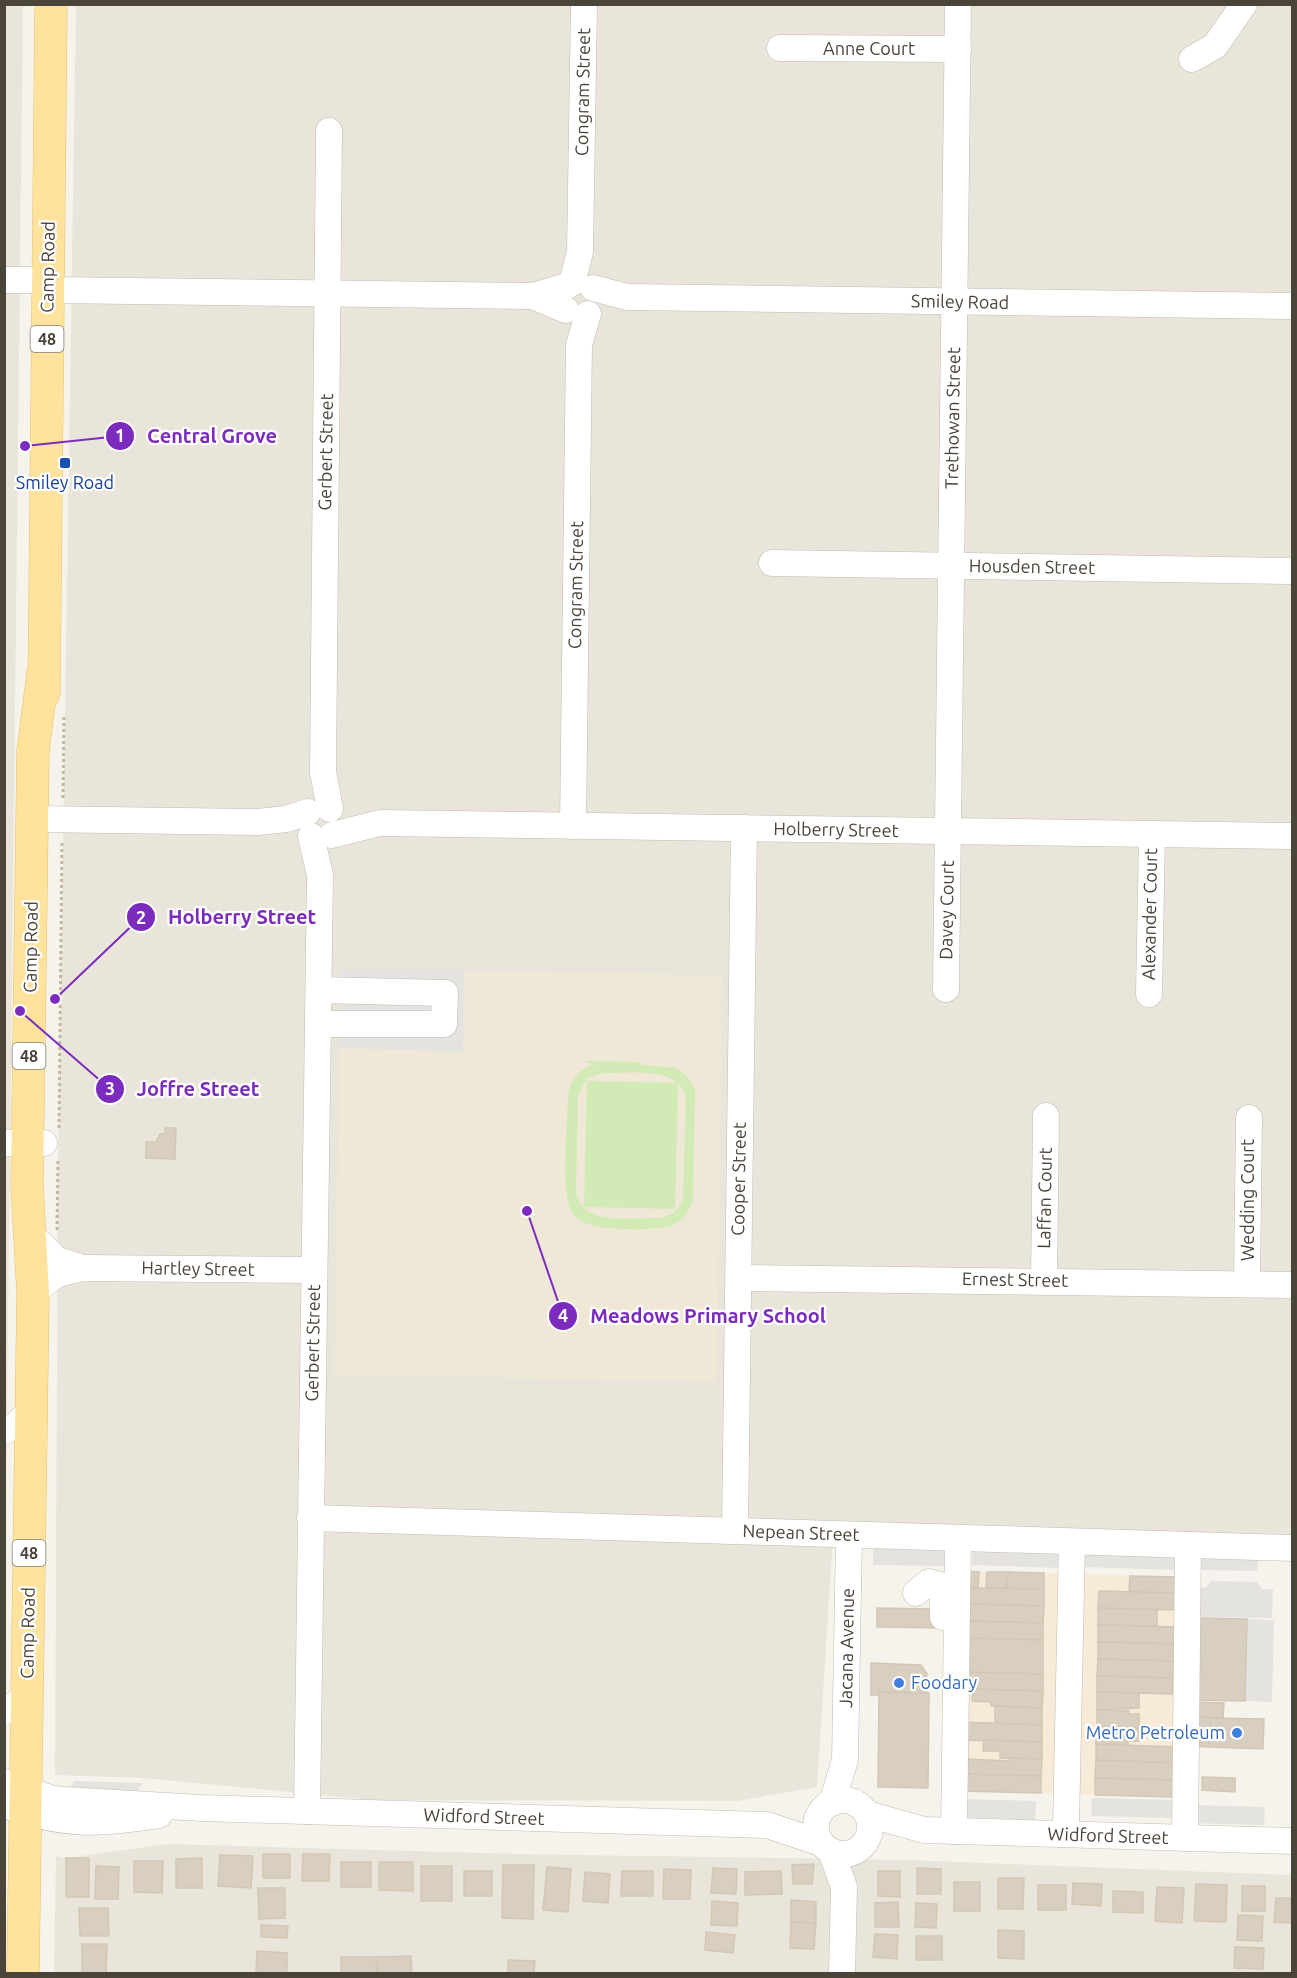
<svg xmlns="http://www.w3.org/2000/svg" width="1297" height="1978" viewBox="0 0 1297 1978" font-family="Ubuntu,sans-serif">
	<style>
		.residential { fill: #eae5da }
		.commercial { fill: #f7ead8 }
		.education { fill: #efe8d6 }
		.green { fill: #d2eab5; fill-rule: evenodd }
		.parking { fill: #e5e3e0 }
		.building { fill: #d8cfc1; stroke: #d3c7b4; stroke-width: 1.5 }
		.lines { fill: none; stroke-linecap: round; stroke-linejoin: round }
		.minor-casing { stroke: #c2bbae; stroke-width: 27 }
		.major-casing { stroke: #e6c16a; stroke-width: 33 }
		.path { stroke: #c4b79f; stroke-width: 3; stroke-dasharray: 3 3; stroke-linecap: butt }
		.minor { stroke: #fff; stroke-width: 26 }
		.major { stroke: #ffe39c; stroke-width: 32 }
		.transit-dot { fill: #1a4fb4; stroke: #fff; stroke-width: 2 }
		.shop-dot { fill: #3f7fe0; stroke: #fff; stroke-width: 2 }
		.labels { text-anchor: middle; stroke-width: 4.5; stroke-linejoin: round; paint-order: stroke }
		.shield { fill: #fff; stroke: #817c74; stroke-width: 1.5 }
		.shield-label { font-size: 16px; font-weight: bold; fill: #4b4439 }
		.street-label { font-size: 18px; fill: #4b4439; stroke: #fff }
		.transit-label { font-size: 18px; fill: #164399; stroke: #fff }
		.shop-label { font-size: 18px; fill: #366cbe; stroke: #fff; text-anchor: start }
		.leader { fill: none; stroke: #7b2cbf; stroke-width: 2 }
		.callout-dot { fill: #7b2cbf; stroke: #fff; stroke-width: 2 }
		.mark-label { font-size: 18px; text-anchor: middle; font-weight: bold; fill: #fff }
		.callout-label { font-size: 20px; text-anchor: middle; font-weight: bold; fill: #7b2cbf; stroke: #fff; stroke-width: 4.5; stroke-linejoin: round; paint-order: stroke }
	</style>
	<rect width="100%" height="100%" fill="#f6f3ec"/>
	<g class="residential">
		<polygon points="23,4 23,5 5,1583 4,5"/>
		<polygon points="76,5 1292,5 1292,1536 834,1522 817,1787 738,1801 373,1800 143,1778 55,1775 58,1164"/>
		<polygon points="168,1844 515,1854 906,1860 1292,1875 1292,1973 54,1974 56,1856 66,1858"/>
	</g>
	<polygon class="commercial" points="963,1571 1180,1577 1175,1797 960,1791"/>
	<polygon class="education" points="341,970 722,975 717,1381 334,1375"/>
	<g class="green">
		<path d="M587,1061L641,1062V1065L676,1068L687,1076L695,1090L693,1197C691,1209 685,1219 673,1225C659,1231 605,1230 591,1225C583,1223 577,1219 572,1212C560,1195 568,1119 568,1094C571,1079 579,1069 595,1064L587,1063ZM603,1073C630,1074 681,1064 686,1100L683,1197C680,1209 673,1215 661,1218C633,1217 583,1228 576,1192L578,1095L587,1078Z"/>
		<polygon points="587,1081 678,1083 675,1209 584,1207"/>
	</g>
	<g class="parking">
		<polygon points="341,970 464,970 463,1052 338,1048"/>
		<polygon points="973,1546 1064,1548 1063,1568 972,1565"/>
		<polygon points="873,1547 946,1548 946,1566 873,1565"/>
		<polygon points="1084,1550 1176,1553 1176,1570 1084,1567"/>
		<polygon points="1197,1555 1258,1556 1258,1571 1197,1570"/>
		<polygon points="1212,1581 1257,1582 1262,1589 1273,1589 1272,1618 1192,1617 1192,1587 1205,1588"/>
		<polygon points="1247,1619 1274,1620 1272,1702 1245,1701"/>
		<polygon points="74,1781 142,1783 136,1794 68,1791"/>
		<polygon points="1092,1798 1176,1800 1175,1818 1091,1816"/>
		<polygon points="960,1799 1036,1801 1035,1820 959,1817"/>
		<polygon points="1190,1805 1265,1807 1264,1825 1190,1823"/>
	</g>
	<g class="building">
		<polygon points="165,1128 176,1128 175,1159 146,1158 146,1142 156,1142 160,1134 165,1134"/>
		<polygon points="963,1571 979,1572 978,1588 963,1587"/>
		<polygon points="987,1572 1008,1572 1007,1588 986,1588"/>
		<polygon points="1008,1572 1044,1573 1044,1589 1007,1588"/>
		<polygon points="1130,1576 1180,1577 1179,1593 1129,1592"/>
		<polygon points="969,1588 1044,1589 1044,1606 969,1604"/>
		<polygon points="1099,1591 1179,1593 1179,1610 1098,1608"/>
		<polygon points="969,1604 1044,1606 1043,1623 969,1621"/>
		<polygon points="877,1608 937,1609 951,1628 877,1627"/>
		<polygon points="1098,1608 1157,1610 1157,1626 1098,1625"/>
		<polygon points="1194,1618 1247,1619 1245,1701 1192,1700"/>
		<polygon points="963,1621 1043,1623 1043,1640 963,1638"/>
		<polygon points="1098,1625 1179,1627 1179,1644 1098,1642"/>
		<polygon points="963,1638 1043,1640 1043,1674 962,1672"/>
		<polygon points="1098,1642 1179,1644 1178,1661 1098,1659"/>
		<polygon points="1098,1659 1173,1661 1173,1678 1097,1676"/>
		<polygon points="871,1663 921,1665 927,1674 927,1695 871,1695"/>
		<polygon points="962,1672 1043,1674 1043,1691 962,1689"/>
		<polygon points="1097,1676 1173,1678 1172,1694 1097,1692"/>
		<polygon points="973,1689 1043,1691 1042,1708 991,1706 991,1702 972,1701"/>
		<polygon points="879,1692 929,1693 928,1788 878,1787"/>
		<polygon points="1097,1692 1139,1693 1139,1708 1097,1710"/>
		<polygon points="1191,1702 1224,1703 1223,1718 1190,1717"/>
		<polygon points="995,1706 1042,1708 1042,1725 995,1724"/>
		<polygon points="1097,1710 1129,1711 1128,1714 1139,1714 1139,1728 1097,1726"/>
		<polygon points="1196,1717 1210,1718 1209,1747 1195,1746"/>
		<polygon points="1210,1718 1264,1719 1263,1749 1209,1747"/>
		<polygon points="961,1722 1042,1725 1042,1742 961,1740"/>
		<polygon points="1097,1726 1139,1728 1139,1741 1128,1741 1128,1745 1096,1744"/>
		<polygon points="984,1740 1042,1742 1042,1759 1000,1758 1000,1751 983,1751"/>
		<polygon points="1096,1744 1175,1747 1174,1763 1096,1760"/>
		<polygon points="1009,1758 1042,1759 1041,1776 963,1774 964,1759 1010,1761"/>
		<polygon points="1096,1760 1176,1763 1175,1780 1095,1778"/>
		<polygon points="961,1774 1041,1776 1041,1793 960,1791"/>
		<polygon points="1202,1777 1235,1778 1235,1792 1202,1790"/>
		<polygon points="1095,1778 1175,1780 1175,1797 1095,1795"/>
		<rect x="263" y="1854" width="27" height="24"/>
		<polygon points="303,1854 330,1854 329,1881 302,1881"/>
		<polygon points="220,1855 253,1856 251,1888 218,1886"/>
		<rect x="66" y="1858" width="23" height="39"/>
		<polygon points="202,1858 202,1888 176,1888 176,1859"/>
		<polygon points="134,1861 163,1861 162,1893 134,1892"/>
		<rect x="341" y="1862" width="30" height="25"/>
		<polygon points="379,1862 413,1862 413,1891 379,1890"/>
		<polygon points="814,1864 812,1884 793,1884 792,1865"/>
		<polygon points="503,1865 534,1865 533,1919 502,1918"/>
		<polygon points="96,1866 119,1867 118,1899 95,1899"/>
		<rect x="421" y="1866" width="31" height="35"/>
		<polygon points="547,1867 571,1869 568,1912 543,1910"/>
		<polygon points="713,1868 737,1869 736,1894 711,1893"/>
		<polygon points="917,1868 941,1869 941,1894 917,1894"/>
		<polygon points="664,1869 691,1870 690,1899 663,1899"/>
		<rect x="464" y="1871" width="28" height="25"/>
		<polygon points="622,1871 653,1871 653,1896 621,1896"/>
		<polygon points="781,1871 782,1894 745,1895 745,1872"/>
		<polygon points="878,1871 900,1871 900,1897 878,1896"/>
		<polygon points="585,1872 610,1874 608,1903 583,1901"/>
		<polygon points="998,1878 1024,1878 1023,1909 998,1909"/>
		<rect x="954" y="1882" width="26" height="29"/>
		<polygon points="1073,1883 1102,1884 1101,1906 1072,1904"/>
		<polygon points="1196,1884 1227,1885 1226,1922 1194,1921"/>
		<rect x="1038" y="1885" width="28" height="25"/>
		<rect x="1242" y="1886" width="23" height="25"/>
		<polygon points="1157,1887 1184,1888 1182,1923 1155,1921"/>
		<polygon points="258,1888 285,1888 285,1918 259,1919"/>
		<polygon points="1113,1891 1143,1892 1143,1913 1113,1912"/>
		<polygon points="1276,1898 1292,1898 1292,1923 1274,1922"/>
		<polygon points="791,1900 816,1902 816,1923 791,1922"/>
		<polygon points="712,1901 738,1903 737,1926 711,1925"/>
		<polygon points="898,1902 899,1927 875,1927 875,1903"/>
		<polygon points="916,1903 937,1904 936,1928 915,1927"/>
		<polygon points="79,1908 108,1908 109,1936 80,1936"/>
		<polygon points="1238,1915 1263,1916 1262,1941 1237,1940"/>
		<polygon points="791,1922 816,1923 814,1949 790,1948"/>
		<polygon points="261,1925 288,1926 287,1938 261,1937"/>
		<polygon points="998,1930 1024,1931 1024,1959 998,1958"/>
		<polygon points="706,1932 735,1935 733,1953 705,1950"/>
		<polygon points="875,1934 898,1935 897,1959 873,1957"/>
		<rect x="916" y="1936" width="26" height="24"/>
		<polygon points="82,1944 107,1944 106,1974 82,1974"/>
		<polygon points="1235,1947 1264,1948 1263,1969 1234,1968"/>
		<polygon points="257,1951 287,1953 287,1974 256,1974"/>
		<polygon points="411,1956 412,1974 377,1974 376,1957"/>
		<polygon points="341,1957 376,1957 377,1974 341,1974"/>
		<polygon points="508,1960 535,1961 534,1974 508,1974"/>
	</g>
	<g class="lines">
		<defs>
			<g id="minor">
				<polyline points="780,48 958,49"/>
				<polyline points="1192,59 1215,46 1244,4"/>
				<polyline points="329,131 323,772 330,809"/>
				<polyline points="4,280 48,280"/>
				<polyline points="572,283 580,252 584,4"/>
				<polyline points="593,288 627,297 1292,306"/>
				<polyline points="48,290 533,296 567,286"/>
				<polyline points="533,296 566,310"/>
				<polyline points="772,563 1292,571"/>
				<polyline points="33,819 258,822 286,819 308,812"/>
				<polyline points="573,826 579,345 588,314"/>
				<polyline points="332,835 380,823 1292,836"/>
				<polyline points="946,989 958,4"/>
				<polyline points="1149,994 1152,834"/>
				<polyline points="318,1024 444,1024 445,993 319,990"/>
				<polyline points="4,1143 44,1143"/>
				<polyline points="40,1243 57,1260 82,1268"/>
				<polyline points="738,1278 1292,1285"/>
				<polyline points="1044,1280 1046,1116"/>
				<polyline points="1247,1282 1249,1118"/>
				<polyline points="33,1293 57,1274 82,1268 314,1270"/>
				<polyline points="4,1431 16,1425 31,1410"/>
				<polyline points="310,1518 1292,1548"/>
				<polyline points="735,1531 744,828"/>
				<polyline points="916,1593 929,1582 940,1585 943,1592 943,1617"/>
				<polyline points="4,1712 27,1696"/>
				<polyline points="4,1782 53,1799 65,1800 201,1808 767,1825 821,1843"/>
				<circle cx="843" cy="1827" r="27"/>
				<polyline points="832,1803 845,1760 849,1535"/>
				<path d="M4,1805C65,1826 97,1825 159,1815"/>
				<polyline points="307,1811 320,875 311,836"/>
				<polyline points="867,1814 924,1830 1292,1841"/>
				<polyline points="1066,1826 1072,1542"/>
				<polyline points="954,1831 958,1539"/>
				<polyline points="1185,1838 1188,1545"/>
				<polyline points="831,1851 844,1887 842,1974"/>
			</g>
			<g id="major">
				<polyline points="44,693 51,4"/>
				<polyline points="23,1974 33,1293 27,1185 33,751 43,673"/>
			</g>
		</defs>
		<use href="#minor" class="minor-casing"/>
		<use href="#major" class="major-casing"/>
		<g class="path">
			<polyline points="63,798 64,714"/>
			<polyline points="59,1128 62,840"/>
			<polyline points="57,1230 58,1158"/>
		</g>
		<use href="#minor" class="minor"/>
		<use href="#major" class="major"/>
	</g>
	<rect class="transit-dot" x="59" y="457" width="12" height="12" rx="3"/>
	<g class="shop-dot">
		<circle cx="899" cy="1683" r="6"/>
		<circle cx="1237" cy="1733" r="6"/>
	</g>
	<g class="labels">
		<g class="shield">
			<rect x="30.5" y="326" width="33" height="26" rx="4.5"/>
			<rect x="12.5" y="1043" width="33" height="26" rx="4.5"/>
			<rect x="12.5" y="1540" width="33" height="26" rx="4.5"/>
		</g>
		<g class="shield-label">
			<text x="47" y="345">48</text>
			<text x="29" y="1062">48</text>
			<text x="29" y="1559">48</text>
		</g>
		<g class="street-label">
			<text x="869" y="55">Anne Court</text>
			<text transform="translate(583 92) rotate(-89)" y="6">Congram Street</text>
			<text transform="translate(48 267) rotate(-89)" y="6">Camp Road</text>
			<text transform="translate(960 302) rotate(1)" y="6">Smiley Road</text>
			<text transform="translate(953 418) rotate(-89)" y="6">Trethowan Street</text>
			<text transform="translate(326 452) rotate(-89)" y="6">Gerbert Street</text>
			<text transform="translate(1032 567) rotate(1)" y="6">Housden Street</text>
			<text transform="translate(576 585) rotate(-89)" y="6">Congram Street</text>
			<text transform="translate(836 830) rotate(1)" y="6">Holberry Street</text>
			<text transform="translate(947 910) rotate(-89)" y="6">Davey Court</text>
			<text transform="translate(1150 914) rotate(-89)" y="6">Alexander Court</text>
			<text transform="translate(31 947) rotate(-89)" y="6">Camp Road</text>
			<text transform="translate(739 1179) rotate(-89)" y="6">Cooper Street</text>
			<text transform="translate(1045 1198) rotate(-89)" y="6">Laffan Court</text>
			<text transform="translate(1248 1200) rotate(-90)" y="6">Wedding Court</text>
			<text transform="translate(198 1269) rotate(1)" y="6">Hartley Street</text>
			<text transform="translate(1015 1280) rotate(1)" y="6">Ernest Street</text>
			<text transform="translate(313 1343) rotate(-89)" y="6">Gerbert Street</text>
			<text transform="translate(801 1533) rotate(2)" y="6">Nepean Street</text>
			<text transform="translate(28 1633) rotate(-89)" y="6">Camp Road</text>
			<text transform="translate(847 1648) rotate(-89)" y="6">Jacana Avenue</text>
			<text transform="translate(484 1817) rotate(2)" y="6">Widford Street</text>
			<text transform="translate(1108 1836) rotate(2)" y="6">Widford Street</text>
		</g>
		<g class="transit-label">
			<text x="65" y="489">Smiley Road</text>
		</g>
		<g class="shop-label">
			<text x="911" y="1689">Foodary</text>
			<text x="1225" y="1739" text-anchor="end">Metro Petroleum</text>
		</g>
	</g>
	<path class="leader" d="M25 446L120 436M55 999L141 917M20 1011L110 1089M527 1211L563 1316"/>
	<g class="callout-dot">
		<circle cx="25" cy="446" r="6"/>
		<circle cx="55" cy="999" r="6"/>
		<circle cx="20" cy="1011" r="6"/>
		<circle cx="527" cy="1211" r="6"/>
		<circle cx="120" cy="436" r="15"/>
		<circle cx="141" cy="917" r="15"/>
		<circle cx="110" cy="1089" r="15"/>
		<circle cx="563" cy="1316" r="15"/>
	</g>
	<g class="mark-label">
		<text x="120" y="442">1</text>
		<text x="141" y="924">2</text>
		<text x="110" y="1095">3</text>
		<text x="563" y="1322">4</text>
	</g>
	<g class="callout-label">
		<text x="212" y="443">Central Grove</text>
		<text x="242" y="924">Holberry Street</text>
		<text x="198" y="1096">Joffre Street</text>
		<text x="708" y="1323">Meadows Primary School</text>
	</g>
	<rect width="1297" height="1978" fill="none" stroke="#4b4439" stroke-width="12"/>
</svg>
